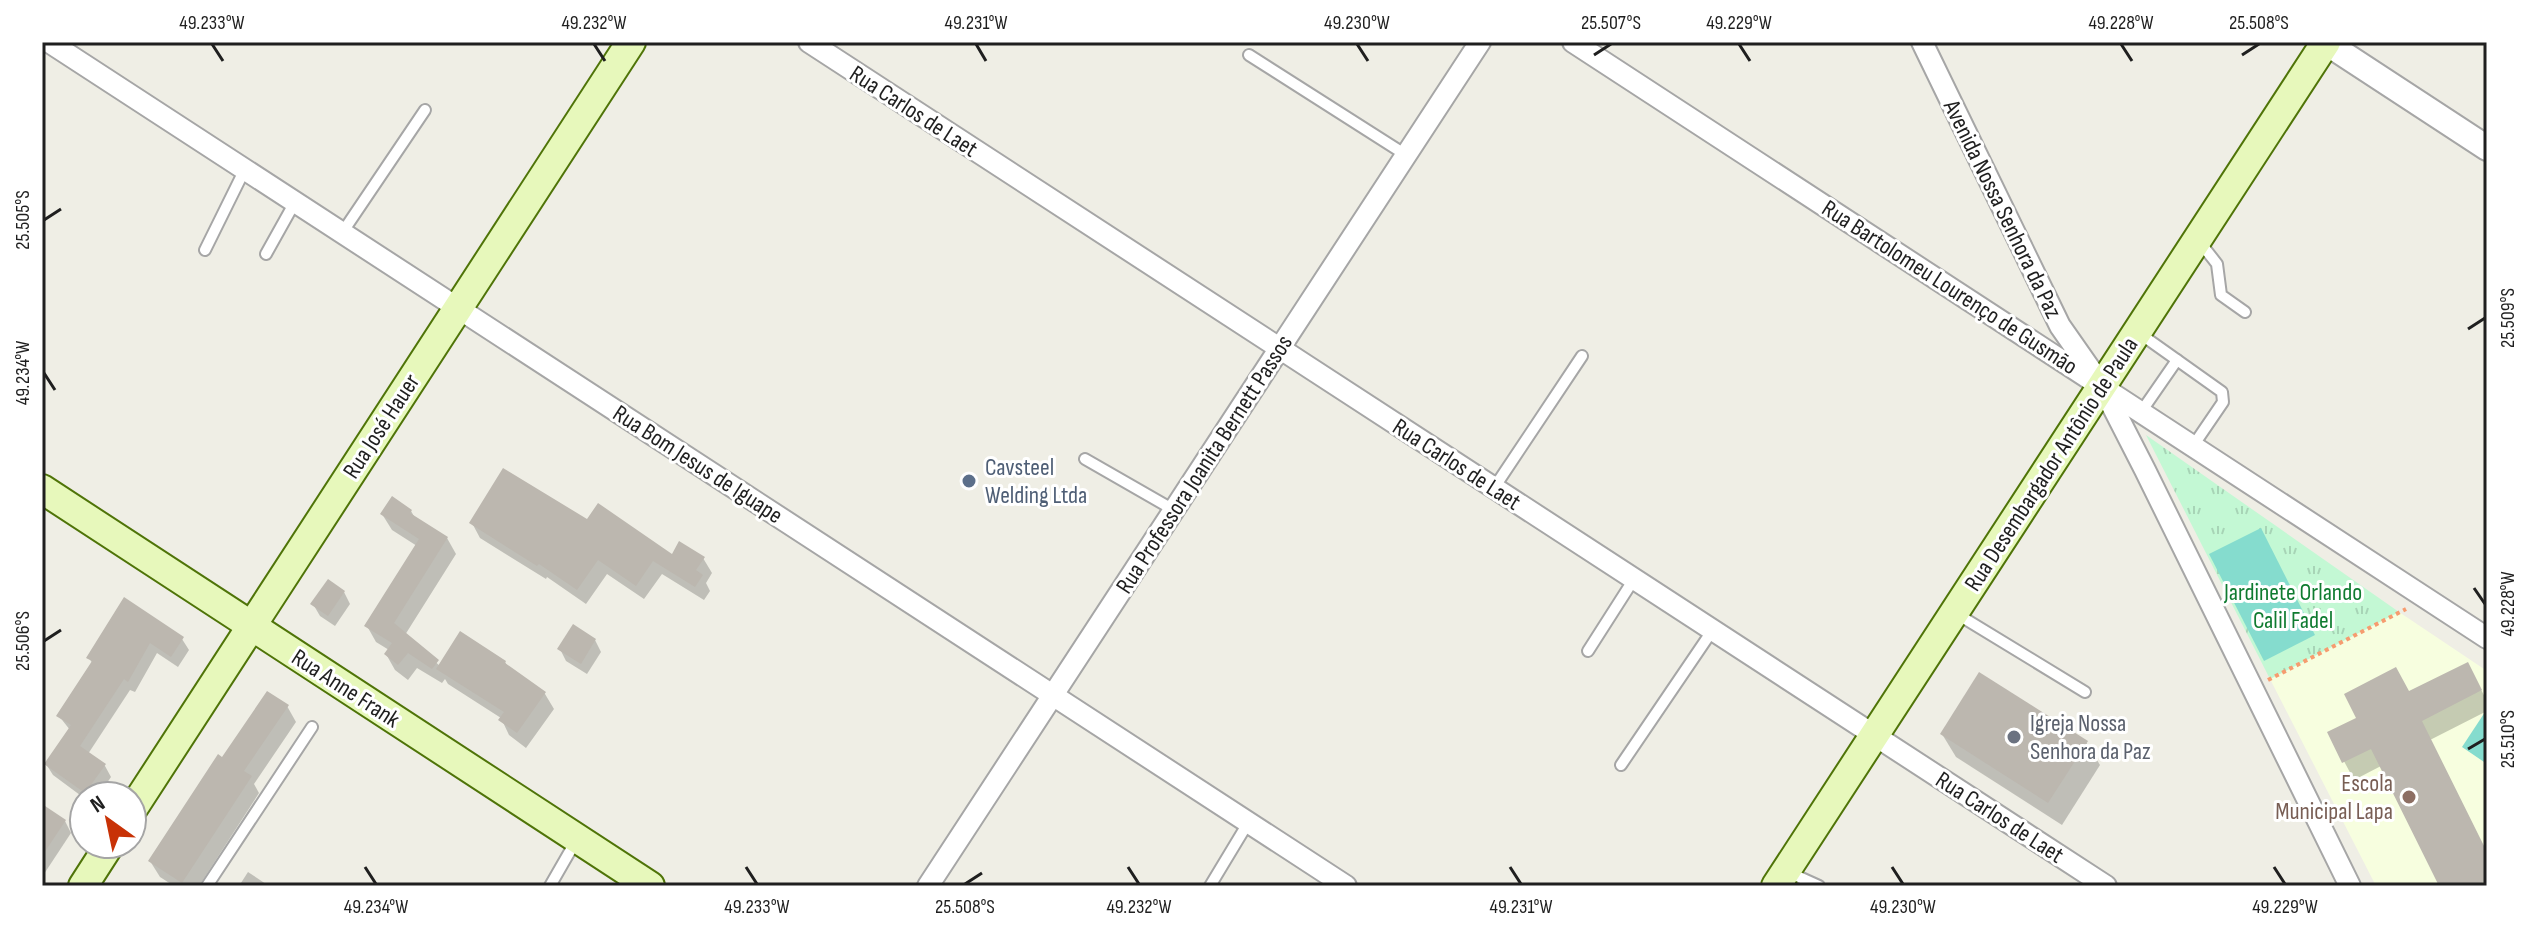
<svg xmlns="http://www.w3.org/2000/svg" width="2529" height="928" viewBox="0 0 2529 928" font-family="'Sofia Sans Condensed',sans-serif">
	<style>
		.education { fill: #f7fedf }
		.park { fill: url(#park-tufts) }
		.pitch { fill: #85dcce }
		.shadow { fill: #0003 }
		.building { fill: #bcb7af }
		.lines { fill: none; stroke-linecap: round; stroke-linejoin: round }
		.service-casing { stroke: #a6a6a6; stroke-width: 14 }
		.minor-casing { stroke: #a6a6a6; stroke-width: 24 }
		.tertiary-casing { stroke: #a6a6a6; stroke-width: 28 }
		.secondary-casing { stroke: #4f7408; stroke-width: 32 }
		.path { stroke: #f69c6f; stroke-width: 4; stroke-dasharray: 4 4; stroke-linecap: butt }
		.service { stroke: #fff; stroke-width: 10 }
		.minor { stroke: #fff; stroke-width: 20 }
		.tertiary { stroke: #fff; stroke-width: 24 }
		.secondary { stroke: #e7f8bb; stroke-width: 28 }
		.ticks { fill: none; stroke: #1f1f1f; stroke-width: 3 }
		.service-dot { fill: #5c6f8a; stroke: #fff; stroke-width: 3 }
		.worship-dot { fill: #6b7280; stroke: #fff; stroke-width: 3 }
		.education-dot { fill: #8d6e63; stroke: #fff; stroke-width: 3 }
		.labels { text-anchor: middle; stroke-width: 6; stroke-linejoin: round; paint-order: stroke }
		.street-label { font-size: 24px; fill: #1f1f1f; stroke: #fff }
		.service-label { font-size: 24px; fill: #4e5e75; stroke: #fff; text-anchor: start }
		.park-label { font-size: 24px; fill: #0f7b30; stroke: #fff }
		.worship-label { font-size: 24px; fill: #5b616d; stroke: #fff; text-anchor: start }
		.education-label { font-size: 24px; fill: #785e54; stroke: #fff; text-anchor: end }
		.neatline { fill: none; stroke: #1f1f1f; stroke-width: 3 }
		.ticks-label { font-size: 20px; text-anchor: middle; fill: #1f1f1f }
	</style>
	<defs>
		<pattern id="park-tufts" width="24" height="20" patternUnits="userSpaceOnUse" patternTransform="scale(2)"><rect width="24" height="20" fill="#c3f8d4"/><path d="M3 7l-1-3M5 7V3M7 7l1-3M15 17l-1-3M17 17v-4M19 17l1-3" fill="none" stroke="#a7d4b6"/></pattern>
	</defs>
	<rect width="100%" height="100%" fill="#efeee5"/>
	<polygon class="education" points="2399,612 2487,671 2487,886 2376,886 2270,679"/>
	<polygon class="park" points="2146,435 2399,612 2270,679"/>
	<g class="pitch">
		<polygon points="2261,528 2315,635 2264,661 2209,554"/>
		<polygon points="2487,709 2487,764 2462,747"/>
	</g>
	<g class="shadow">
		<polygon points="411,511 415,518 447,538 456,554 405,635 440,666 505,662 508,667 545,694 554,709 526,748 509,735 501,718 448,684 445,679 442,683 417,668 408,680 395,670 386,654 389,650 376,642 367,626 417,546 392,530 382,514"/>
		<polygon points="587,522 672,557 703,558 712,573 706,583 710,591 704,600 662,574 644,599 607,574 586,604 547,577 546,579 480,538 472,523"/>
		<polygon points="344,592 350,604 335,626 320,616 313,604"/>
		<polygon points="124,599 182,639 189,650 178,667 157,653 135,692 130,690 88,754 105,766 111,777 98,796 84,798 53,775 46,764 70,730 59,716 93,664 89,658"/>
		<polygon points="595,640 601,652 587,674 566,661 560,649"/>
		<polygon points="2477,682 2487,701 2487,711 2430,740 2487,854 2487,886 2442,886 2381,766 2354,780 2329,733 2409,694"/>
		<polygon points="287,706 296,722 254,784 259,793 199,886 174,886 160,877 150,861 222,760"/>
		<polygon points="1942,734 2086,742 2100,765 2062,825 1956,757"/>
		<polygon points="42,806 65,821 71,833 42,877"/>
		<polygon points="248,872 269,886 239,886"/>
	</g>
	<g class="building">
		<polygon points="503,468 587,519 598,503 672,554 679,541 705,557 696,570 703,575 695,587 653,561 636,586 598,560 577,590 539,564 537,566 469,523"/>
		<polygon points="392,496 412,510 410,513 448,537 394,623 439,660 432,669 408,653 398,665 384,654 392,643 364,626 419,539 380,514"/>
		<polygon points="328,579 345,591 328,616 310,604"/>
		<polygon points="124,597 184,637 171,657 150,643 128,682 124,679 80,746 106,764 85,793 44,764 71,725 56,716 92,661 86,658"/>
		<polygon points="573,624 596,639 581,664 557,649"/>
		<polygon points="460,631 506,661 505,663 546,692 517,733 498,720 504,712 436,669"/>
		<polygon points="2468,662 2482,690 2422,721 2487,852 2487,880 2475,886 2439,886 2371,749 2342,763 2327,732 2356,718 2344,694 2396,667 2409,691"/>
		<polygon points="1979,672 2088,741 2048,803 1940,734"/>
		<polygon points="267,691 289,705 244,771 252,776 182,883 148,861 218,754 222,757"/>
		<polygon points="42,804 66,820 42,856"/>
	</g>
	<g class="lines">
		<defs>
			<g id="service">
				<polyline points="1249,55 1406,155"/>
				<polyline points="342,233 425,110"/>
				<polyline points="2199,241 2217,264 2221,295 2245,312"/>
				<polyline points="205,250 245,169"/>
				<polyline points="266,254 295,202"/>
				<polyline points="2139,333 2177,360 2141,412"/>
				<polyline points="2177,360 2222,392 2223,402 2193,446"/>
				<polyline points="1085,459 1174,510"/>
				<polyline points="1494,488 1582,356"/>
				<polyline points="1957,614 2085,692"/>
				<polyline points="1588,651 1634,579"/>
				<polyline points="1621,765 1712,631"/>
				<polyline points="1788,872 1819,886"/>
				<polyline points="207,886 312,727"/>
				<polyline points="550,886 577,839"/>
				<polyline points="1210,886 1248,823"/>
			</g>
			<g id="minor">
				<polyline points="49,42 1346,886"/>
				<polyline points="809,42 2106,886"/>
				<polyline points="1573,42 2487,638"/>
				<polyline points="1922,42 2060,326 2102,386 2145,470 2350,886"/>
				<polyline points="928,886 1480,42"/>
			</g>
			<polyline id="tertiary" points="2325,42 2487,148"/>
			<g id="secondary">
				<polyline points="42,489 650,886"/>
				<polyline points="132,810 631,42"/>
				<polyline points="83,886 110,844"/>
				<polyline points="1776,886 2326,42"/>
			</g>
		</defs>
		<use href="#service" class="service-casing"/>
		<use href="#minor" class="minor-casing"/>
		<use href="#tertiary" class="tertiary-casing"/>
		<use href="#secondary" class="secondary-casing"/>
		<polyline class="path" points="2268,680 2406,609"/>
		<use href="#service" class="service"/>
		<use href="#minor" class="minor"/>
		<use href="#tertiary" class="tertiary"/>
		<use href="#secondary" class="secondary"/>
	</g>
	<path class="ticks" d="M212,44L223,61M594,44L605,61M976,44L986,61M1357,44L1368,61M1739,44L1750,61M2121,44L2132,61M1594,55L1611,44M2242,55L2259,44M44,220L61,209M2468,329L2485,318M44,373L55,390M2474,588L2485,604M44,641L61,630M2468,749L2485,739M365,867L376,884M746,867L757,884M1128,867L1139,884M1510,867L1521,884M1892,867L1903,884M2274,867L2285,884M965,884L982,873"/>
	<circle class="service-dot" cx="969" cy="481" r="8"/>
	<circle class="worship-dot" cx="2014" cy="737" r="8"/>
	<circle class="education-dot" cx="2409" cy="797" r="8"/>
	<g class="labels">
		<g class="street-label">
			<text transform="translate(914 111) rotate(33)" y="8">Rua Carlos de Laet</text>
			<text transform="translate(2003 209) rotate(64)" y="8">Avenida Nossa Senhora da Paz</text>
			<text transform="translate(1950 287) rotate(33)" y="8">Rua Bartolomeu Lourenço de Gusmão</text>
			<text transform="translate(381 426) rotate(-57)" y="8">Rua José Hauer</text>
			<text transform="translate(698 464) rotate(33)" y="8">Rua Bom Jesus de Iguape</text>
			<text transform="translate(1204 464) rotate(-57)" y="8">Rua Professora Joanita Bernett Passos</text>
			<text transform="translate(1457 464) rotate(33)" y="8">Rua Carlos de Laet</text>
			<text transform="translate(2051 464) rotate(-57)" y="8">Rua Desembargador Antônio de Paula</text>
			<text transform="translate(346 688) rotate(33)" y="8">Rua Anne Frank</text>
			<text transform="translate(2000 817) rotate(33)" y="8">Rua Carlos de Laet</text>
		</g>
		<g class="service-label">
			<text x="985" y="475">Cavsteel<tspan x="985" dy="28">Welding Ltda</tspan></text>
		</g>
		<g class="park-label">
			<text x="2293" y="600">Jardinete Orlando<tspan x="2293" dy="28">Calil Fadel</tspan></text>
		</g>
		<g class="worship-label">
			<text x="2030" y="731">Igreja Nossa<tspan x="2030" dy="28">Senhora da Paz</tspan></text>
		</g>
		<g class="education-label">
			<text x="2393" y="791">Escola<tspan x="2393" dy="28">Municipal Lapa</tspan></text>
		</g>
	</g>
	<rect width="2529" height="928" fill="none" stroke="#ffffff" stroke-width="88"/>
	<g transform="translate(108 820) rotate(327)"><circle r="38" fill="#ffffff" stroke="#a5a5a5" stroke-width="2"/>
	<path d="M0-6L14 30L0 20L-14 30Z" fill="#c83206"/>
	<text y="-12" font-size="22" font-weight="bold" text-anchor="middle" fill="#1f1f1f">N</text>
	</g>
	<rect x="44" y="44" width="2441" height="840" class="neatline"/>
	<g class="ticks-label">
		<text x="212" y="29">49.233°W</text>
		<text x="594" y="29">49.232°W</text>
		<text x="976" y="29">49.231°W</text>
		<text x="1357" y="29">49.230°W</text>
		<text x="1611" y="29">25.507°S</text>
		<text x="1739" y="29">49.229°W</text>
		<text x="2121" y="29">49.228°W</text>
		<text x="2259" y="29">25.508°S</text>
		<text transform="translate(22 220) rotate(-90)" y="7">25.505°S</text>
		<text transform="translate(2507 318) rotate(-90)" y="7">25.509°S</text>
		<text transform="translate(22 373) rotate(-90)" y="7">49.234°W</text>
		<text transform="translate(2507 604) rotate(-90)" y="7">49.228°W</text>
		<text transform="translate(22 641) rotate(-90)" y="7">25.506°S</text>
		<text transform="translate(2507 739) rotate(-90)" y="7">25.510°S</text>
		<text x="376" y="913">49.234°W</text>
		<text x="757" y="913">49.233°W</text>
		<text x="965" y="913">25.508°S</text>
		<text x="1139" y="913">49.232°W</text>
		<text x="1521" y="913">49.231°W</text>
		<text x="1903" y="913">49.230°W</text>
		<text x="2285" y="913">49.229°W</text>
	</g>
</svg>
